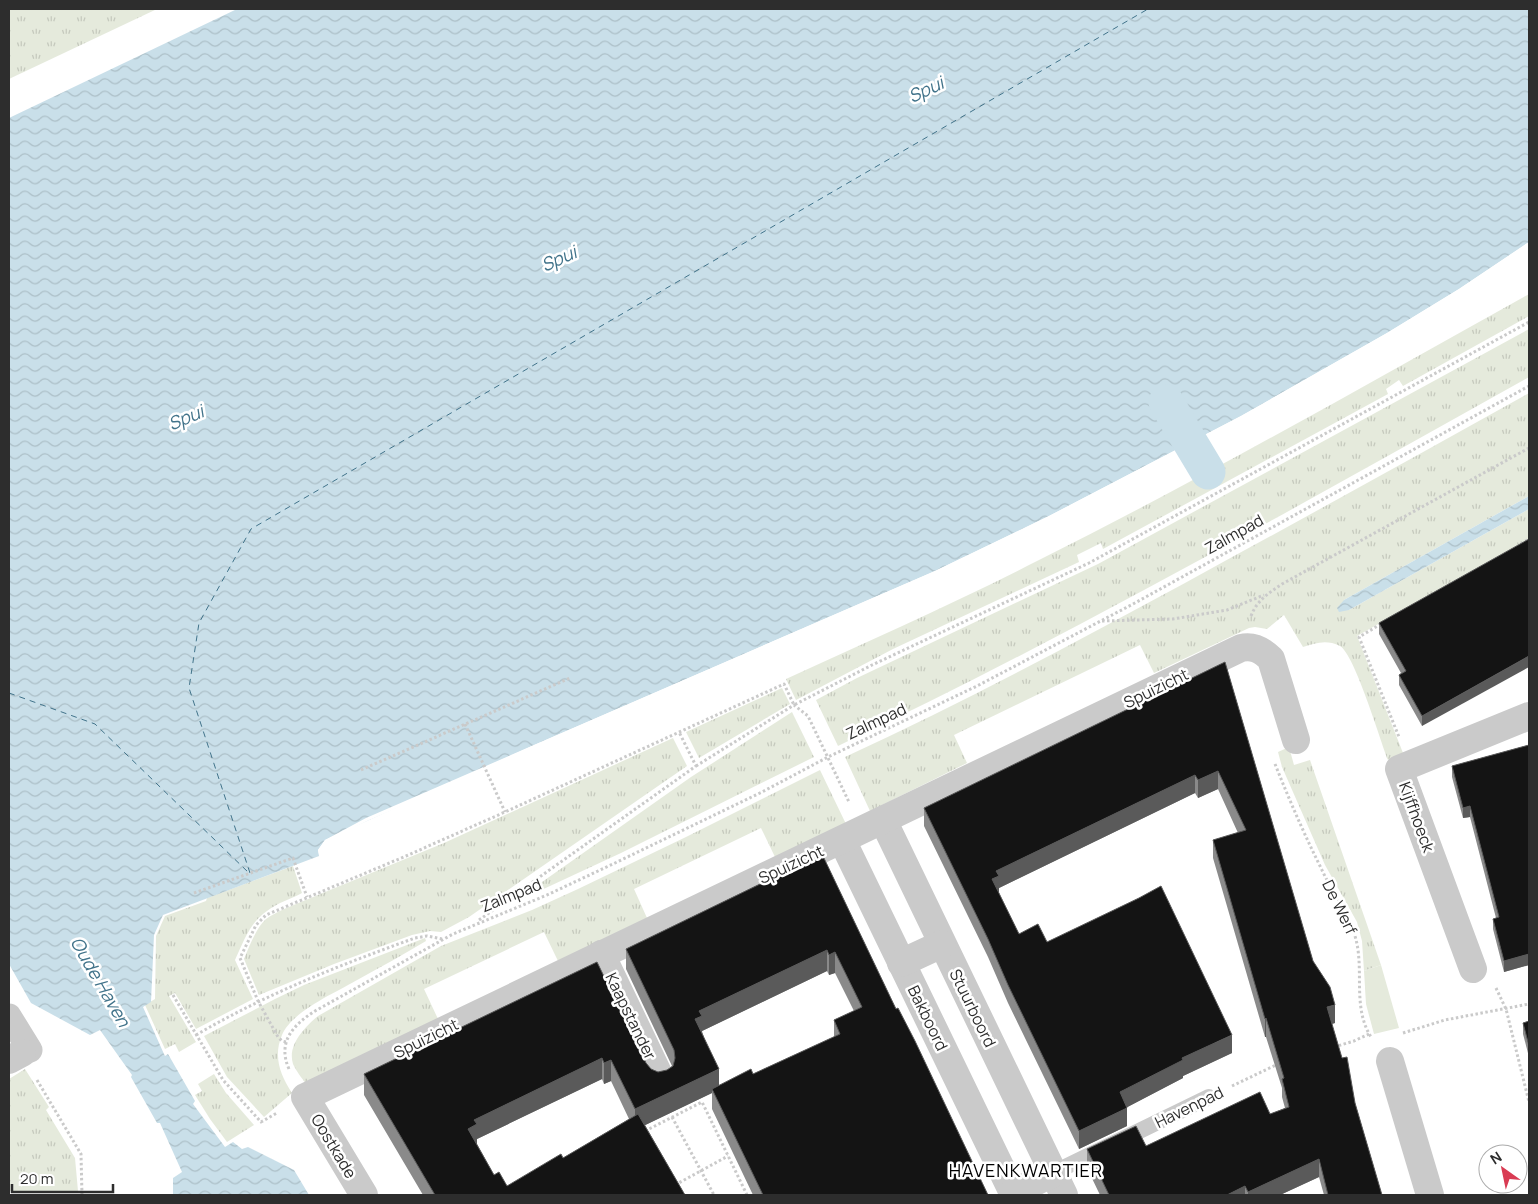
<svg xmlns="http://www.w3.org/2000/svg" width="1538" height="1204" viewBox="0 0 1538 1204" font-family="Manrope,sans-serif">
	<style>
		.grass { fill: url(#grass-tufts) }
		.park { fill: #e5eadc }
		.water { fill: url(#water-waves) }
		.pier { fill: #fff }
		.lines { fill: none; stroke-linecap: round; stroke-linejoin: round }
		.canal { stroke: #c9dfe9; stroke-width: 35 }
		.ferry { stroke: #41738a; stroke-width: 1; stroke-dasharray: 6 5; stroke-linecap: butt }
		.path { stroke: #cacaca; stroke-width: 3; stroke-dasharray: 2.5 2.5; stroke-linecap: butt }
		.service { stroke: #cacaca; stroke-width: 16 }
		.pedestrian { stroke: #cacaca; stroke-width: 25 }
		.minor { stroke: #cacaca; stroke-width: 28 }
		.wall { fill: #8a8a8a; fill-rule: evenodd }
		.shaded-wall { fill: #5a5a5a }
		.building { fill: #141414; stroke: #5a5a5a }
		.labels { text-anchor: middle; stroke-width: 5; stroke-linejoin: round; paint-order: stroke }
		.street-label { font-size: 16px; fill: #2d2d2d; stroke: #fff }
		.water-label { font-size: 18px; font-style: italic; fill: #41738a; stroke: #fff }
		.neighbourhood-label { font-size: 18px; letter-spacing: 1px; fill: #000; stroke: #fff }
	</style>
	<defs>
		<pattern id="grass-tufts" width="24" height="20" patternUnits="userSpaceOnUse" patternTransform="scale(1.25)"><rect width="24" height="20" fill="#e5eadc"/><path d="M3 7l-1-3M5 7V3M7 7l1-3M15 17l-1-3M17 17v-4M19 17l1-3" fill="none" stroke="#c5c9bd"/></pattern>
		<pattern id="water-waves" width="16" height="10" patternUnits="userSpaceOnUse" patternTransform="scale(1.25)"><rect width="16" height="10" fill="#c9dfe9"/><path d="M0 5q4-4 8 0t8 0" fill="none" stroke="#adc0c8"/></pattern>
	</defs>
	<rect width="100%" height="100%" fill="#fff"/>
	<g class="grass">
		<polygon points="9,9 157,9 9,79"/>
		<path d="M1529,294V316L1403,386L1399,380L1386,389L1388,394L1103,549L1101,543L1077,555L1079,562L893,649L796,700L786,679C871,640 957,602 1041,559C1207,476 1367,384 1529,294Z"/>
		<path d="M1529,329V377C1301,504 1074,634 838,746L816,700L857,678L1098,564Z"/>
		<path d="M1529,393V496L1344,600L1349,610L1529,509V539L1357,636L1403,753L1388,760C1380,740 1355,655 1340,646C1326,639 1316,643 1303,647L1284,615L1267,629L1255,627L1249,628L1154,673L1140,645L954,735L967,763L870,811L845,757C961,704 1072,644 1185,583C1300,520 1415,457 1529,393Z"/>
		<polygon points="782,688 790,704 699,758 686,732"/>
		<polygon points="792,712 814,757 621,853 522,899 525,894 691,777"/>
		<path d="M673,738L687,766L469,917L441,932L430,931L412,935L334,964L259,995L244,959C249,947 256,928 266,919C271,915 278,912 284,909L444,843Z"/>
		<polygon points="1289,747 1294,765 1310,760 1381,965 1364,971 1362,941 1357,922 1325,865 1282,767 1278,752"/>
		<path d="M820,770L846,824L775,857L761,828L634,889L647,918L558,961L544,932L424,989L438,1019L306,1084C302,1078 296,1071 293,1064C287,1045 305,1027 318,1016L441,946L532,910L578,889L686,837Z"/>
		<path d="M293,866L302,893C291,899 277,903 267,911C250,922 243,943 235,960L253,999L196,1029L175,993L169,996L196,1042L179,1052L175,1044L165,1049L145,1005L155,999L156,936L165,916L206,901L207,898Z"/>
		<path d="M425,938L426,941C404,954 381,967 359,979C337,992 292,1011 282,1035C273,1056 280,1075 292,1093L264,1117L227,1077L204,1036L275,999L304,985Z"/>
		<polygon points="25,1069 49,1107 46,1110 75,1158 78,1191 9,1191 9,1079"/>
		<polygon points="214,1074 226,1093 254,1125 227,1142 210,1119 195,1095 202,1091 198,1084"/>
	</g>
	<polygon class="park" points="1381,965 1399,1028 1374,1034 1366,1004 1364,971"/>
	<g class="water">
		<polygon points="237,9 1529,9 1529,242 1459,289 1387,333 1241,416 1049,516 935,571 532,746 325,840 318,850 319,856 163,915 154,935 151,1002 143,1007 164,1054 165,1056 168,1054 195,1101 193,1104 225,1147 233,1142 242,1149 248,1147 294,1170 309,1195 173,1195 173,1178 182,1172 160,1123 157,1123 131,1077 132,1075 100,1030 90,1035 31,1003 9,964 9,118"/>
		<polygon points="1529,496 1529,509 1349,610 1339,612 1337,608 1344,600"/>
	</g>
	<polygon class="pier" points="1529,242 1529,245 1460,291 1389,335 1242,418 1050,519 936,574 367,821 326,842 322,848 322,857 320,859 318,850 325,840 366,818 935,571 1049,516 1241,416 1387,333 1459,289"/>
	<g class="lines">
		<polyline class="canal" points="1166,402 1208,472"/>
		<g class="ferry">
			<polyline points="9,693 95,724 249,873"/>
			<polyline points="250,873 189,688 199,623 251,529 1148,9"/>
		</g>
		<g class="path">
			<polyline points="1521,544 1529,539"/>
			<path d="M1251,616C1257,600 1269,593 1282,584L1529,448"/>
			<polyline points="1102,621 1173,619 1227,610 1264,595"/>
			<polyline points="1381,624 1359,637 1399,737"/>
			<polyline points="465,724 505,812"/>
			<path d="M1275,764C1289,799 1304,834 1321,868C1331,890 1346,910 1354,933C1366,967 1351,1005 1371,1037"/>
			<polyline points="696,766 794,705 808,716 849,802"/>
			<polyline points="361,770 570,678"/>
			<polyline points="194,893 293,858 307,897"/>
			<polyline points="479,920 696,766 679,732"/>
			<polyline points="1496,988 1506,1009 1529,1102"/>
			<polyline points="173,995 223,1080 261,1122 277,1113"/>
			<polyline points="1403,1033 1445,1020 1529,1004"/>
			<path d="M196,1035C266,994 340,965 415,938L427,936L442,939"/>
			<polyline points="286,1042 282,1041 278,1037 258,1001 240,958 256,925 266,915 406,856 505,812 784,684 794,705 872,665 1089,563 1529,322"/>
			<polyline points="1334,1047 1354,1041 1369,1034"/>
			<path d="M289,1069C277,1042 293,1025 315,1011L453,934L547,895L615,863L762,792L828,757L977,686L1133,604L1529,386"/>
			<polyline points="37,1080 81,1154 82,1195"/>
			<polyline points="1232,1086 1278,1064"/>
			<polyline points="672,1117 714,1195"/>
			<polyline points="645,1131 702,1102 747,1195"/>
			<polyline points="675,1185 728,1156"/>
		</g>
		<polyline class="service" points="1053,1173 1209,1097"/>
		<polyline class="pedestrian" points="9,1016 30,1050 22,1053"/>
		<g class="minor">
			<polyline points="883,820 1064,1195"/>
			<polyline points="842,840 1014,1195"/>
			<polyline points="601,954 660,1077"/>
			<polyline points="901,963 942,944"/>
			<polyline points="1473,969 1399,769 1529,716"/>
			<polyline points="9,1060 22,1053"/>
			<polyline points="1390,1061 1430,1195"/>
			<polyline points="1013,1193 1053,1173"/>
			<path d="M364,1195L305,1097L1241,648C1253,645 1262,650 1271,659L1296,740"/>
		</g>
	</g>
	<g class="wall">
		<polygon points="1529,539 1422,726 1399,685 1399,675 1401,673 1379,634 1379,623"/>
		<polygon points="1225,662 1313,961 1335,1023 1332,1024 1382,1195 1324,1195 1319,1177 1280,1195 1100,1195 1087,1168 1087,1149 1146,1146 1270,1114 1285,1108 1282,1097 1282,1088 1266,1037 1265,1037 1213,858 1213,840 1238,833 1218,789 1198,798 1195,793 999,888 999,893 1019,934 1047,942 1232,1053 1183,1076 1183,1078 1127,1107 1127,1126 1079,1149 1008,1003 988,957 924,826 924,808"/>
		<polygon points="1529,745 1529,965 1504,972 1493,929 1493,919 1496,918 1470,817 1463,818 1452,777 1452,766"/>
		<path d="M822,854L896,1009L988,1195H753L712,1109V1093L645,1125L685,1195H423L364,1095V1074L597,962L646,1063L651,1069L658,1072L667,1070L672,1066L626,969V949ZM827,971L829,975L835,973L854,1011L834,1020V1037L753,1074L719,1085L702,1031ZM602,1079L604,1084L611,1081L629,1119L563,1158L507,1186L494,1175L477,1144V1139Z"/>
		<polygon points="1529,1021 1529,1057 1523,1034 1523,1023"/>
	</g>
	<g class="shaded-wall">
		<polygon points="1529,656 1529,667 1422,726 1422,716"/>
		<polygon points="1218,771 1218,789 1198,798 1198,780"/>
		<polygon points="1195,775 1195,793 999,888 999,894 992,879 996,871"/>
		<polygon points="1470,806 1470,817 1463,818 1463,808"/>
		<polygon points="827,950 827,971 702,1031 702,1037 695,1019 699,1011"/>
		<polygon points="835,952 835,973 829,975 829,955"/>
		<polygon points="1529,954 1529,965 1504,972 1504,961"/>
		<polygon points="1335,1005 1335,1023 1327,1025 1327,1007"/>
		<polygon points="1266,1018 1266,1037 1265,1037 1265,1019"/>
		<polygon points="1232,1035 1232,1053 1183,1076 1183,1078 1120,1111 1120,1092 1182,1058"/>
		<polygon points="602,1058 602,1079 477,1139 477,1145 468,1129 474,1120"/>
		<polygon points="611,1060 611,1081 604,1084 604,1063"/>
		<polygon points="719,1069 719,1090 712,1089 712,1093 635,1130 635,1109"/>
		<polygon points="1127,1108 1127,1126 1079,1149 1079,1131"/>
		<polygon points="1319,1159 1319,1177 1280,1195 1248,1195 1248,1192"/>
		<polygon points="1245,1186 1245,1195 1227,1195"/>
	</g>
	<g class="building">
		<polygon points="1529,539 1529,656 1422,716 1399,675 1406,671 1379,623"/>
		<polygon points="1225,662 1313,961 1330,987 1335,1005 1327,1007 1342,1058 1347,1057 1355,1103 1382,1195 1328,1195 1319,1159 1248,1192 1245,1186 1227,1195 1109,1195 1087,1149 1136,1126 1146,1146 1260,1092 1270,1114 1289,1107 1282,1079 1284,1078 1266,1018 1265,1019 1213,840 1246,830 1218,771 1198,780 1195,775 996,871 999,876 992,879 1019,934 1038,924 1047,942 1139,898 1161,886 1232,1035 1182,1058 1183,1060 1120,1092 1127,1108 1079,1131 1008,985 988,939 924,808"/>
		<polygon points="1529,745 1529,954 1504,961 1493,919 1499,917 1470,806 1463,808 1452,766"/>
		<polygon points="822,854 896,1009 898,1008 915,1041 988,1195 763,1195 712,1089 751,1069 753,1074 840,1034 834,1020 862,1007 835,952 829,955 827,950 699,1011 702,1016 695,1019 719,1069 635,1109 611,1060 604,1063 602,1058 474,1120 477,1124 468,1129 494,1175 499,1172 507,1186 561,1154 563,1158 638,1114 685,1195 435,1195 364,1074 597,962 646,1063 651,1069 658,1072 667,1070 673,1066 675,1058 674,1050 626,949"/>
		<polygon points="1529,1021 1529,1046 1523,1023"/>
	</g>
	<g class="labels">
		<g class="street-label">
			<text transform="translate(1234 534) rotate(-29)" y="6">Zalmpad</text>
			<text transform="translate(1156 688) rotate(-26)" y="6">Spuizicht</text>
			<text transform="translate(876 721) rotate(-25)" y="6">Zalmpad</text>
			<text transform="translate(1417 817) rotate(70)" y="6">Kijffhoeck</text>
			<text transform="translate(791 864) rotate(-25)" y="6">Spuizicht</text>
			<text transform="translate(511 895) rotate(-22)" y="6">Zalmpad</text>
			<text transform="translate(1340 907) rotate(64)" y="6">De Werf</text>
			<text transform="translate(973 1008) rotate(64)" y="6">Stuurboord</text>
			<text transform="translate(631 1016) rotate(64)" y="6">Kaapstander</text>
			<text transform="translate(928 1018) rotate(64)" y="6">Bakboord</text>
			<text transform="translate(426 1038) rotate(-26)" y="6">Spuizicht</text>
			<text transform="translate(1189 1107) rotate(-26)" y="6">Havenpad</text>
			<text transform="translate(334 1146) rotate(59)" y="6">Oostkade</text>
		</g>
		<g class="water-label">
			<text transform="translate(926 90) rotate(-25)" y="6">Spui</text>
			<text transform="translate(559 259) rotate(-24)" y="6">Spui</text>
			<text transform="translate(186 418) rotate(-23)" y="6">Spui</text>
			<text transform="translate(100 982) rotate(60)" y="6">Oude Haven</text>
		</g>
		<g class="neighbourhood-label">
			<text x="1026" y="1177">HAVENKWARTIER</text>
		</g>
	</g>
	<rect width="1538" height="1204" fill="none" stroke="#2d2d2d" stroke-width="20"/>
	<g transform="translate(1503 1169) rotate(327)"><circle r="24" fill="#ffffff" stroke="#ababab"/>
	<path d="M0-4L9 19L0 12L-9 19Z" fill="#d93b53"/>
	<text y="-8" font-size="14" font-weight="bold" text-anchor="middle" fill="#2d2d2d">N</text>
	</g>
	<path d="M12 1184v8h101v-8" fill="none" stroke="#2d2d2d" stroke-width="2.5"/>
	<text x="20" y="1184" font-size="15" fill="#2d2d2d" stroke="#ffffff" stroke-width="4" paint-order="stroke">20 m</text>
</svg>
